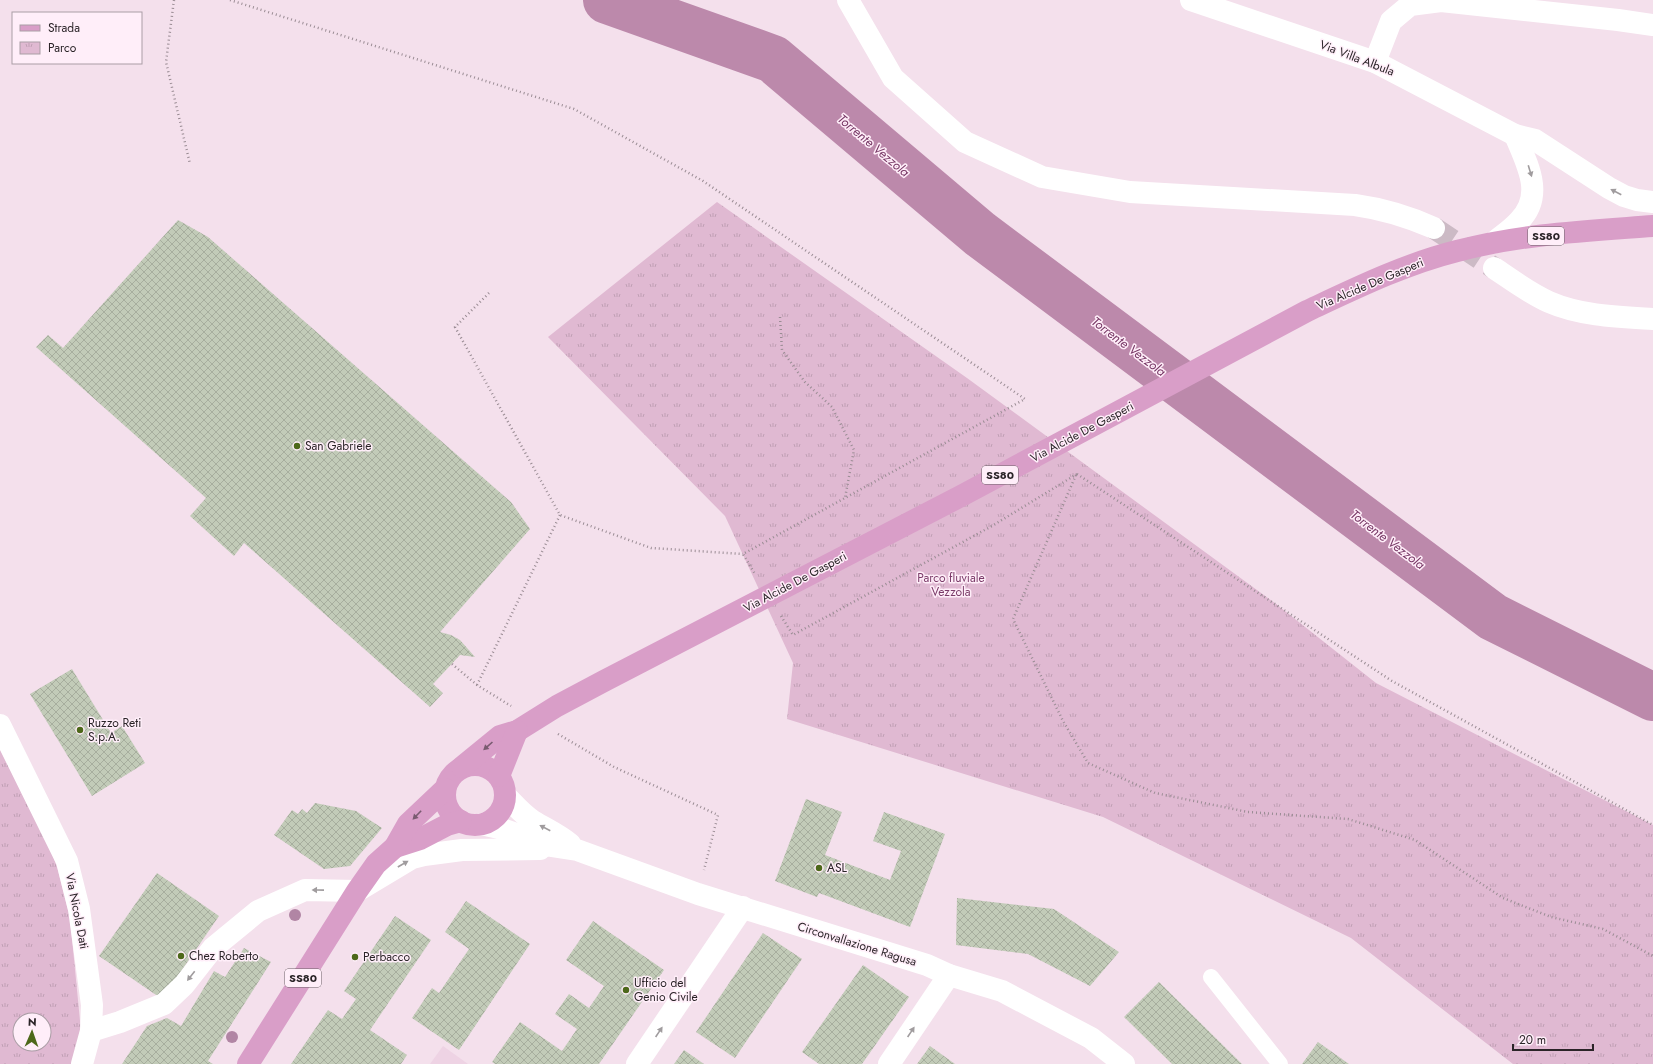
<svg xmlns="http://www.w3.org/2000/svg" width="1653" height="1064" viewBox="0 0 1653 1064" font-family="Jost,sans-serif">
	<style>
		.built { fill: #eed3e4 }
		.park { fill: url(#park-tufts); fill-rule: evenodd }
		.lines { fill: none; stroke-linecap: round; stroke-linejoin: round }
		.river { stroke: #bc89ab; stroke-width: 48 }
		.building { fill: url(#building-cross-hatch) }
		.tertiary-tunnel { stroke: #ccbac5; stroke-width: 22; stroke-dasharray: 22 11; stroke-linecap: butt }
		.path { stroke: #9a8c94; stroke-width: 2.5; stroke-dasharray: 1 3; stroke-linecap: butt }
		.service { stroke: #fff; stroke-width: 16 }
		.minor { stroke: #fff; stroke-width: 22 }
		.tertiary { stroke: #fff; stroke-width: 22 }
		.primary { stroke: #d99ec8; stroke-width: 22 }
		.tree { fill: #b185a4 }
		.oneway { fill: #a09c9e }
		.oneway2 { fill: #795b70 }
		.poi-dot { fill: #4d681a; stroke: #ffeef9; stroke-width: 1.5 }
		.labels { text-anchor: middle; stroke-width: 3; stroke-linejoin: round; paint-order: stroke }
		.shield { fill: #ffeef9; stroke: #6b6167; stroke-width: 1 }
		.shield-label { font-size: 11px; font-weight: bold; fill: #2b2428 }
		.street-label { font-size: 12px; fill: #2b2428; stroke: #ffeef9 }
		.poi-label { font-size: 12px; fill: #2b2428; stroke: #ffeef9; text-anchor: start }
		.park-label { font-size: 12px; fill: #7b3b69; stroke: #ffeef9 }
		.water-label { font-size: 13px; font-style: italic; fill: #773765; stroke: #ffeef9 }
	</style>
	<defs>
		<pattern id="park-tufts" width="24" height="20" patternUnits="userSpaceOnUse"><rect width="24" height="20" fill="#e0b9d2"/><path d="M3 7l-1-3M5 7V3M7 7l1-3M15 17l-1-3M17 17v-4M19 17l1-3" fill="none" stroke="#c09fb4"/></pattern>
		<pattern id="building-cross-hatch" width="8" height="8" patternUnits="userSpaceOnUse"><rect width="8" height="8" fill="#c2cbb8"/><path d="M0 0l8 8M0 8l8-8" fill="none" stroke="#a7ae9e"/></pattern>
	</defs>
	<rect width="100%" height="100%" fill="#f4e0ec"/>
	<polygon class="built" points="443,1046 468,1064 430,1064"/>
	<g class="park">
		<polygon points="717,202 967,378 1276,604 1376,683 1653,825 1653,1064 1513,1064 1351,938 1103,817 787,719 793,663 725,516 548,337"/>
		<path d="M0,749L46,837L57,867L70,918L81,1031L78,1064H0ZM20,1020H44V1044H20Z"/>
	</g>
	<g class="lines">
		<polyline class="river" points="607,0 773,59 980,234 1493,617 1653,697"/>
	</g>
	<g class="building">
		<polygon points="178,220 208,237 511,502 530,529 440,632 451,635 460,640 475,657 460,655 433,684 443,693 430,707 244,543 234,556 190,516 206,498 36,347 48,335 63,348"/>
		<polygon points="72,669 111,733 122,726 145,763 92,796 30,694"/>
		<polygon points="806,799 842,812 825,855 890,880 901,851 873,841 884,812 945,834 910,927 819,893 817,897 775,881"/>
		<polygon points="315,803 356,811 382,828 350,866 324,869 274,835 292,810 298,814 302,809 307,813"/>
		<polygon points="157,873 219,916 162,999 99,956"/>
		<polygon points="957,898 1054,909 1119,952 1090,986 1028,954 956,945"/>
		<polygon points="466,901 530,944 459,1050 412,1018 432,988 439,993 469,949 445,932"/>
		<polygon points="395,916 431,940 370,1030 407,1055 401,1064 291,1064 328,1010 342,1019 356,999 344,991"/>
		<polygon points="593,921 664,970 599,1064 495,1064 492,1062 520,1022 562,1051 577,1029 555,1014 569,994 589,1008 604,986 566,960"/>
		<polygon points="763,933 802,959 735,1058 696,1032"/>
		<polygon points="244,948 271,962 208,1061 213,1064 122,1064 147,1026 167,1018 181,1026 214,971 225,977"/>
		<polygon points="863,965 909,997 862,1064 819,1064 802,1052"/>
		<polygon points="1159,982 1242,1064 1172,1064 1124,1017"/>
		<polygon points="1318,1042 1349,1064 1302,1064"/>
		<polygon points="930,1046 955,1064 917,1064"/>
		<polygon points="684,1050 704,1064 674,1064"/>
	</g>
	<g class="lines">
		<polyline class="tertiary-tunnel" points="1434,228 1494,268"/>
		<g class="path">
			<polyline points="174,0 166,62 190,164"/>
			<polyline points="230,0 574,109 703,181 1025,399 743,554 755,574"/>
			<polyline points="489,293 455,327 560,515 651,548 743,554"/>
			<polyline points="780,317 782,350 805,382 832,407 854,450 845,498"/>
			<polyline points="1077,474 1392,681 1653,825"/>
			<polyline points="1076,475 1013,619 1063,721 1088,763 1155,793 1248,812 1348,819 1415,840 1503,898 1551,917 1603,929 1653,956"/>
			<polyline points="781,616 793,635 992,526 1077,474"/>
			<polyline points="452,664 477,685 511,706"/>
			<polyline points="477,685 560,515"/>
			<polyline points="558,734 614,767 718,815 704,870"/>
		</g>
		<polyline class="service" points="1211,977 1280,1064"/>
		<g class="minor">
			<polyline points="0,725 67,861 79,909 92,1005 91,1031 82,1064"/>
			<polyline points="91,1031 120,1022 164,1004 184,985 213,948 258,911 305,890 357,891"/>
			<polyline points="637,1064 743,907"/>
			<polyline points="889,1064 949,975"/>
		</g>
		<g class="tertiary">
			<path d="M848,0L893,78L965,142L1042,177L1130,192L1355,205C1384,209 1407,216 1434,228"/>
			<polyline points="1191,0 1375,62 1515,135 1535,140 1609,188 1624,196 1637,200 1653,202"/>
			<polyline points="1375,62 1391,21 1410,5 1441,1 1618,20 1653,25"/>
			<path d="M1493,243C1501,236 1511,230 1519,221C1545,195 1527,164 1515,135"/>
			<path d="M1494,268C1512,280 1529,293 1549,302C1581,316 1619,317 1653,319"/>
			<path d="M505,795C514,804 522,814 533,821C546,829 558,834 570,844"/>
			<polyline points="481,824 499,828 551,846 577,850 698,894 927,965 949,975 1002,991 1091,1038 1124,1064"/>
			<polyline points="357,891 412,858 424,855 462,850 540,849"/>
		</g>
		<g class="primary">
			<circle cx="475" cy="795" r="30"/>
			<path d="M462,767L500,736L517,731L557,706L604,681L961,496L1307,311C1356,288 1405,264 1457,251C1521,234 1588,231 1653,226"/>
			<polyline points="499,776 517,731"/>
			<polyline points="395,847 420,839 447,825 461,821"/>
			<polyline points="248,1064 357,891 376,864 395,847 408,824 445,789"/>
		</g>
	</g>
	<g class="tree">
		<circle cx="295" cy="915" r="6"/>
		<circle cx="232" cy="1037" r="6"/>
	</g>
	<defs><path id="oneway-solid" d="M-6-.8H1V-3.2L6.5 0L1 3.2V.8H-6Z"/></defs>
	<g class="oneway">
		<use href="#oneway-solid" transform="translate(1530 171) rotate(73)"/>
		<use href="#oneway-solid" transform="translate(1616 192) rotate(-152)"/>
		<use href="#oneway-solid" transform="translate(545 828) rotate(-152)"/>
		<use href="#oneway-solid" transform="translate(403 864) rotate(-30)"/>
		<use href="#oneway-solid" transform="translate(318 890) rotate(-179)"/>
		<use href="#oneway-solid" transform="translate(191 976) rotate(128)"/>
		<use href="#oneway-solid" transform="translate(659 1032) rotate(-56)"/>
		<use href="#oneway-solid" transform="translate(911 1032) rotate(-56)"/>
	</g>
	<g class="oneway2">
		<use href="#oneway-solid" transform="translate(488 746) rotate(138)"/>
		<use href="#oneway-solid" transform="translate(417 815) rotate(134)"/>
	</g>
	<g class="poi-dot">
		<circle cx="297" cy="446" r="4"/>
		<circle cx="80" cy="730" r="4"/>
		<circle cx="819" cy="868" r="4"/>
		<circle cx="181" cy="956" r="4"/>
		<circle cx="355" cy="957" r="4"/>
		<circle cx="626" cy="990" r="4"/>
	</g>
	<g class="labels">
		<g class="shield">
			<rect x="1528" y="227" width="36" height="18" rx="3"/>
			<rect x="982" y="466" width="36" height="18" rx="3"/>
			<rect x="285" y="969" width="36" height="18" rx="3"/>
		</g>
		<g class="shield-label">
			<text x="1546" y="240">SS80</text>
			<text x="1000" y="479">SS80</text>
			<text x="303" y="982">SS80</text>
		</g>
		<g class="street-label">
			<text transform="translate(1357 58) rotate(21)" y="4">Via Villa Albula</text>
			<text transform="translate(1370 284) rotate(-23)" y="4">Via Alcide De Gasperi</text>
			<text transform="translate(1082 432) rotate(-28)" y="4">Via Alcide De Gasperi</text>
			<text transform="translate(795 582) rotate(-28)" y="4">Via Alcide De Gasperi</text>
			<text transform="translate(77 911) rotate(79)" y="4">Via Nicola Dati</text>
			<text transform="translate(857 944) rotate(17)" y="4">Circonvallazione Ragusa</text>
		</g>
		<g class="poi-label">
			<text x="305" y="450">San Gabriele</text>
			<text x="88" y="727">Ruzzo Reti<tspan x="88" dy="14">S.p.A.</tspan></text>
			<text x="827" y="872">ASL</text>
			<text x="189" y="960">Chez Roberto</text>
			<text x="363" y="961">Perbacco</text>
			<text x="634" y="987">Ufficio del<tspan x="634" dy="14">Genio Civile</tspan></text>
		</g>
		<g class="park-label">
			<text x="951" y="582">Parco fluviale<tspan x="951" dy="14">Vezzola</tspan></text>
		</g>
		<g class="water-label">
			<text transform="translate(874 145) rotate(40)" y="5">Torrente Vezzola</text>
			<text transform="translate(1129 346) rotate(37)" y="5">Torrente Vezzola</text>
			<text transform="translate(1388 539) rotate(37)" y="5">Torrente Vezzola</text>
		</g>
	</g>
	<rect x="12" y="12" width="130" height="52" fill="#ffeef9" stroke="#aa9da5"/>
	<rect x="20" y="25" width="20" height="6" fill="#d99ec8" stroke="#aa9da5"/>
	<text x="48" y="32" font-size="12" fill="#2b2428">Strada</text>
	<rect x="20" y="42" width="20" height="12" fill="url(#park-tufts)" stroke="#aa9da5"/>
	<text x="48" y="52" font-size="12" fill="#2b2428">Parco</text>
	<g transform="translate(32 1032) rotate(2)"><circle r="19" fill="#ffeef9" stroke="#aa9da5"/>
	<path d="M0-3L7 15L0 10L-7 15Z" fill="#4d681a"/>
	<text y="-6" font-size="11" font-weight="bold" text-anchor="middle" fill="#2b2428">N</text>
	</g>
	<path d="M1513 1044v6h80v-6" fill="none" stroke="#2b2428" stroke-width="2"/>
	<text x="1519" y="1044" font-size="12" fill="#2b2428" stroke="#ffeef9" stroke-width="3" paint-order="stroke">20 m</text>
</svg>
